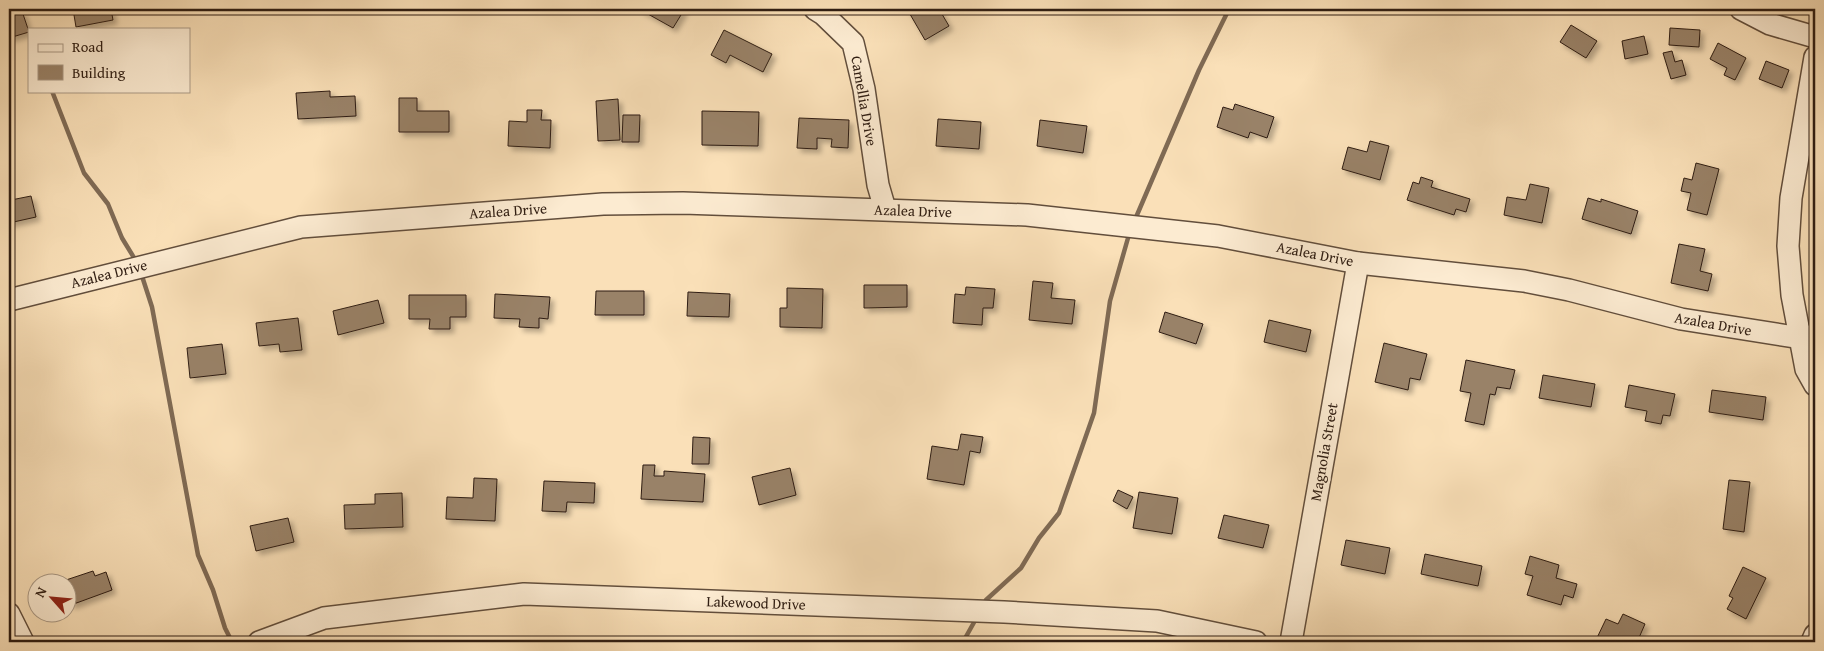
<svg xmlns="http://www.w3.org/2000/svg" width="1824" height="651" viewBox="0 0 1824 651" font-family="'Gentium Book Plus',serif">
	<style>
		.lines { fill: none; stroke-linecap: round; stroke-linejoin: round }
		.stream { stroke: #7f6a54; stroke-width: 4.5 }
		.building { fill: #998268; stroke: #2f1d12; filter: url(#shadow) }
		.minor-casing { stroke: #624e3c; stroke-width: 24 }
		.minor { stroke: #fcebd1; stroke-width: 21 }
		.labels { text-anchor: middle; stroke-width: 5; stroke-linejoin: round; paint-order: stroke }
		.street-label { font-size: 15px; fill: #2f1d12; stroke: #fcebd1 }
	</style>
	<defs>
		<filter id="shadow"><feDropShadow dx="4" dy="4" stdDeviation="2.5" flood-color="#0004"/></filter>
	</defs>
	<rect width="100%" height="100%" fill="#fae0b8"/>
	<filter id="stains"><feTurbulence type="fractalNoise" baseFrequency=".004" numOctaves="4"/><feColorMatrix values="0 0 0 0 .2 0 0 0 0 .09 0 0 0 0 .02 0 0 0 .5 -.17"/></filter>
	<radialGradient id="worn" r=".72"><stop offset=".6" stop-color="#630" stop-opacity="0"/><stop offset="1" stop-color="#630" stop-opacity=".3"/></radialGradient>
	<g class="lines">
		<g class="stream">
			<polyline points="52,91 84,173 108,204 122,238 136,261"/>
			<polyline points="1134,222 1199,70 1229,9"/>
			<polyline points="141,273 152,307 198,555 213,590 225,628 232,642"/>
			<polyline points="983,606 986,600 1021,568 1039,538 1059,513 1094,413 1110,301 1130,231"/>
			<polyline points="963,642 977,617"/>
		</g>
	</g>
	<g class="building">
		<polygon points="73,9 111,9 113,20 76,27"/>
		<polygon points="639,9 682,9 684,10 673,28"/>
		<polygon points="907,9 939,9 949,26 925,40"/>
		<polygon points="22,11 29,32 9,38 9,15"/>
		<polygon points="1571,25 1597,41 1586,58 1560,42"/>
		<polygon points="1670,28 1700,30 1699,47 1669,45"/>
		<polygon points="724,30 772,54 763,72 730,55 726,63 711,55"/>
		<polygon points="1644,36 1648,54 1625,59 1622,41"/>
		<polygon points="1718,43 1746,58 1735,80 1724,75 1727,68 1710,59"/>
		<polygon points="1672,51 1675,62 1682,60 1686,75 1671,79 1663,53"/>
		<polygon points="1766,61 1789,70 1782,88 1759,79"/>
		<polygon points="330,91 330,97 355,96 356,116 298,119 296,93"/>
		<polygon points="399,98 417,98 417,111 449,111 449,132 399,132"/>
		<polygon points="618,99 620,140 598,141 596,101"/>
		<polygon points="1235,104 1274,117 1267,138 1250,132 1248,138 1217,127 1223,107 1233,110"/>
		<polygon points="527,110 542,110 541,120 551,120 550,148 508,146 509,121 527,122"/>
		<polygon points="702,111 759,112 758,146 702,145"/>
		<polygon points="623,115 640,115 639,142 622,142"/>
		<polygon points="799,118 849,120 848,148 831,147 832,139 817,138 817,149 797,148"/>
		<polygon points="938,119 981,122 979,149 936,146"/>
		<polygon points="1040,120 1087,126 1083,153 1037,146"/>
		<polygon points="1370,141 1389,146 1380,180 1342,169 1348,147 1367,152"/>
		<polygon points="1696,163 1719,169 1707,215 1687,210 1691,193 1681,191 1684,178 1692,180"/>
		<polygon points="1421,177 1433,181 1431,187 1470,199 1466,212 1456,209 1454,215 1407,200 1413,182 1419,184"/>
		<polygon points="1530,184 1549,188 1542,223 1504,215 1507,197 1526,200"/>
		<polygon points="9,194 11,200 31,196 36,217 9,223"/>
		<polygon points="1588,198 1601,202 1601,199 1638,211 1631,234 1582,219"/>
		<polygon points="1679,244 1705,249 1700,271 1712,274 1708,291 1671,283"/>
		<polygon points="1033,281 1053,283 1051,298 1075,300 1072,324 1029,320"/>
		<polygon points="864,285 907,285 907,307 864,308"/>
		<polygon points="966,287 995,289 993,308 983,308 982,325 953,323 955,294 965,295"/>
		<polygon points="787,288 823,289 822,328 780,327 780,308 787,308"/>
		<polygon points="596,291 644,291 644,315 595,315"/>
		<polygon points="688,292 730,294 729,317 687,316"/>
		<polygon points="495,294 550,297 548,319 539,318 539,328 519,327 520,319 494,318"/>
		<polygon points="409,295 466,295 466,317 450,317 450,329 429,329 430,319 409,319"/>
		<polygon points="378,300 384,323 338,335 333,311"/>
		<polygon points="1165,312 1203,324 1196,344 1159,332"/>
		<polygon points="298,318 302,350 280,352 279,344 259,346 256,323"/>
		<polygon points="1269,320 1311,330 1306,352 1264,342"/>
		<polygon points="1384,343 1427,354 1420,380 1410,378 1408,390 1375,382"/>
		<polygon points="222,344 226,374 190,378 187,348"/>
		<polygon points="1466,360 1515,370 1510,389 1497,387 1495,395 1490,394 1484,425 1465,421 1471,393 1460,391"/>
		<polygon points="1543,375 1595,384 1591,407 1539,398"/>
		<polygon points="1629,385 1675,394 1670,416 1663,415 1661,424 1645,421 1647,411 1625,407"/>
		<polygon points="1712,390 1766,397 1763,420 1709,412"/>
		<polygon points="961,434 983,437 980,453 970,451 964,485 927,479 932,446 958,450"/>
		<polygon points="693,437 710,438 709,464 692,464"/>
		<polygon points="643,465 655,465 654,476 664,476 664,471 705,474 703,502 641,499"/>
		<polygon points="790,468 796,495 759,505 752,477"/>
		<polygon points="474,478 497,479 495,521 446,519 447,497 473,498"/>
		<polygon points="1729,480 1750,482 1744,532 1723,529"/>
		<polygon points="544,481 595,483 594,503 567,502 566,512 542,511"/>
		<polygon points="1118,490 1133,497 1127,509 1113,501"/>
		<polygon points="1139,492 1178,498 1172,534 1133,528"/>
		<polygon points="402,493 403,527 345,529 344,505 375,504 375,494"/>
		<polygon points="1224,515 1269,525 1263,548 1218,538"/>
		<polygon points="288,518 294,542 256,551 250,526"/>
		<polygon points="1346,540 1390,548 1385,574 1341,565"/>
		<polygon points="1425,554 1482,566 1478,586 1421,574"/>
		<polygon points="1530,556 1559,565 1556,578 1577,584 1573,598 1564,595 1561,605 1527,595 1533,576 1525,574"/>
		<polygon points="1743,567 1766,578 1746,619 1727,609 1733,598 1729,596"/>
		<polygon points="93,571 95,576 106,572 112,590 71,605 68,595 68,584 63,581"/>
		<polygon points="1623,614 1645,624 1638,640 1644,642 1595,642 1606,619 1618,624"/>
	</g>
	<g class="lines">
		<defs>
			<g id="minor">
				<polyline points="815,9 823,14 853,43 864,89 878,185 885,209"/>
				<polyline points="1741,9 1770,24 1815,37"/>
				<polyline points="1815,57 1791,198 1788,246 1792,295 1806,369 1815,385"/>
				<polyline points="9,300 301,227 603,204 683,203 1027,215 1218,236 1358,263 1524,281 1569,290 1681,319 1801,338 1815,335"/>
				<polyline points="9,614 23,642"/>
				<polyline points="259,642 324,618 524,594 1004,612 1157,621 1256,642"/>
				<polyline points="1291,642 1358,263"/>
				<polyline points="1812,642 1815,635"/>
			</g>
		</defs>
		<use href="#minor" class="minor-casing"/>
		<use href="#minor" class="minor"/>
	</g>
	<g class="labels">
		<g class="street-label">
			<text transform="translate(864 101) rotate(80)" y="5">Camellia Drive</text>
			<text transform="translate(508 211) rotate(-4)" y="5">Azalea Drive</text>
			<text transform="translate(913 211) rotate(2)" y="5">Azalea Drive</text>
			<text transform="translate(1315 254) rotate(11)" y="5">Azalea Drive</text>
			<text transform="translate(109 274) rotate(-14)" y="5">Azalea Drive</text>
			<text transform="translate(1713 324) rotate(10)" y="5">Azalea Drive</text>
			<text transform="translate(1324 452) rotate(-80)" y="5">Magnolia Street</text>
			<text transform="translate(756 603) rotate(2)" y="5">Lakewood Drive</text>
		</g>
	</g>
	<rect width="1824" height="651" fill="none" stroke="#fae0b8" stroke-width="30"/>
	<rect x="10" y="10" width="1804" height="631" fill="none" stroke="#2f1d12" stroke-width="2.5"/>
	<rect x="15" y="15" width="1794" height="621" fill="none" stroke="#2f1d12"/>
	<rect x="28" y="28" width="162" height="65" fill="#fcebd1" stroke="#aa9985"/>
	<rect x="38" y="44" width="25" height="8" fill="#fcebd1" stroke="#aa9985"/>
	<text x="72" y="52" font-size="15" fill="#2f1d12">Road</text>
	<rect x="38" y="65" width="25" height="15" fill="#998268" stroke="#aa9985"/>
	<text x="72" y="78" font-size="15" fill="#2f1d12">Building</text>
	<g transform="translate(52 598) rotate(297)"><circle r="24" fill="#fcebd1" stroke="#aa9985"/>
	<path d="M0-4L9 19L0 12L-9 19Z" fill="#8f2418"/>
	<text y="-8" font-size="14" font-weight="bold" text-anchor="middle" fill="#2f1d12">N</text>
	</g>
	<rect width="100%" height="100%" filter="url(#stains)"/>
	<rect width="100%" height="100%" fill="url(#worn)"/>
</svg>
